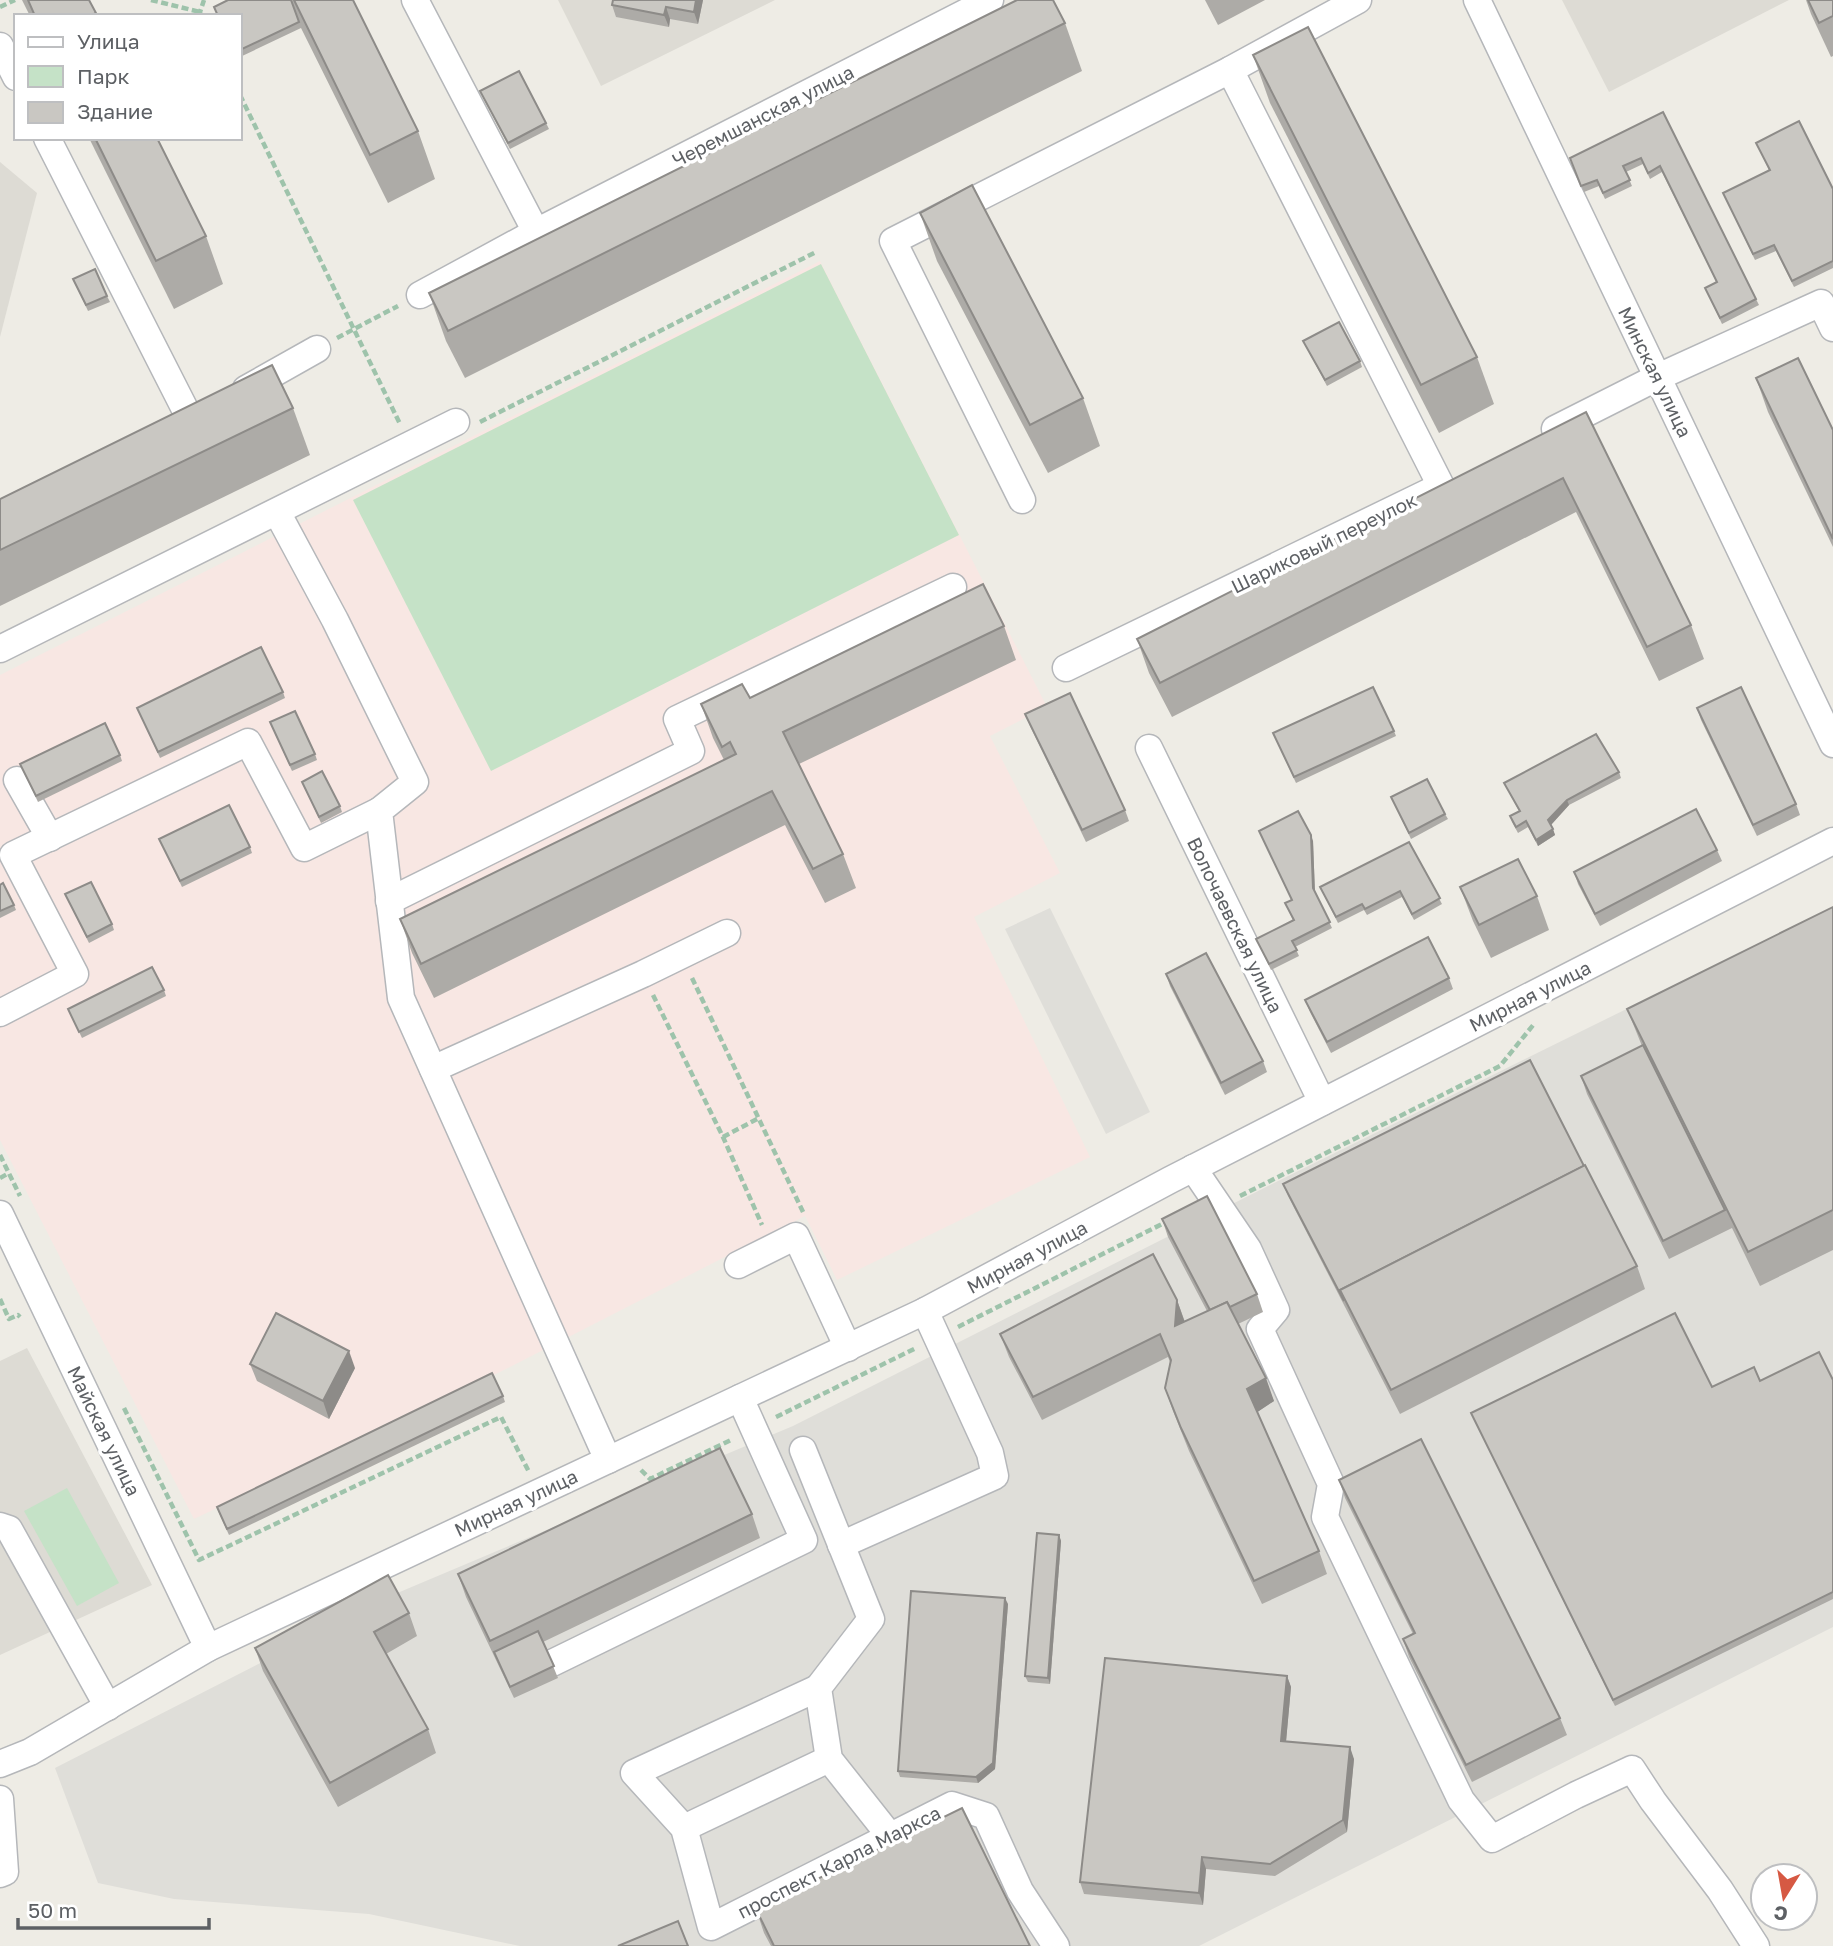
<svg xmlns="http://www.w3.org/2000/svg" width="1833" height="1946" viewBox="0 0 1833 1946" font-family="'Golos Text',sans-serif">
	<style>
		.industrial { fill: #dfded9 }
		.education { fill: #dddbd4 }
		.medical { fill: #f8e7e3 }
		.green { fill: #c5e2c7 }
		.lines { fill: none; stroke-linecap: round; stroke-linejoin: round }
		.minor-casing { stroke: #b5b7ba; stroke-width: 29 }
		.path { stroke: #9ec3ab; stroke-width: 4.5; stroke-dasharray: 7 3.5; stroke-linecap: butt }
		.minor { stroke: #fff; stroke-width: 26 }
		.wall { fill: #adaba7 }
		.shaded-wall { fill: #8d8b88 }
		.building { fill: #c9c7c2; stroke: #8d8b88; stroke-width: 2 }
		.labels { text-anchor: middle; stroke-width: 7; stroke-linejoin: round; paint-order: stroke }
		.street-label { font-size: 19px; fill: #5d6064; stroke: #fff }
	</style>
	<rect width="100%" height="100%" fill="#eeece5"/>
	<g class="industrial">
		<polygon points="1833,907 1833,1627 1199,1946 520,1946 369,1914 174,1899 98,1883 55,1768 395,1594 793,1426 1266,1187"/>
		<polygon points="1050,908 1150,1112 1106,1134 1005,929"/>
	</g>
	<g class="education">
		<polygon points="558,0 775,0 601,86"/>
		<polygon points="1562,0 1789,0 1609,92"/>
		<polygon points="0,162 37,193 0,337"/>
		<polygon points="27,1348 152,1585 0,1655 0,1361"/>
	</g>
	<polygon class="medical" points="820,261 1047,707 990,736 1060,873 974,917 1090,1157 837,1280 805,1216 500,1372 194,1519 0,1140 0,675"/>
	<g class="green">
		<polygon points="821,264 959,535 491,771 353,500"/>
		<polygon points="67,1488 119,1583 77,1606 24,1511"/>
	</g>
	<g class="lines">
		<defs>
			<g id="minor">
				<polyline points="415,0 536,232"/>
				<polyline points="1477,0 1833,744"/>
				<polyline points="0,46 16,77"/>
				<polyline points="1230,70 1441,486"/>
				<polyline points="47,138 191,421"/>
				<polyline points="420,295 536,232 990,0"/>
				<polyline points="246,389 317,349"/>
				<polyline points="1555,429 1658,377 1821,303 1833,328"/>
				<polyline points="1022,500 893,241 1230,70 1358,0"/>
				<polyline points="277,512 335,620 415,782 379,811 401,998 608,1460"/>
				<polyline points="0,649 456,422"/>
				<polyline points="1066,668 1433,490"/>
				<polyline points="1149,748 1322,1102"/>
				<polyline points="17,780 50,838"/>
				<polyline points="389,901 691,751 677,719 953,587"/>
				<polyline points="0,1013 75,974 13,855 248,742 304,848 379,811"/>
				<polyline points="433,1069 643,974 727,933"/>
				<polyline points="1193,1168 1248,1249 1276,1310 1260,1329 1331,1484 1325,1517 1461,1800 1492,1839 1576,1795 1632,1769 1653,1801 1720,1890 1756,1946"/>
				<polyline points="0,1214 208,1648"/>
				<polyline points="738,1265 796,1236 848,1348"/>
				<polyline points="803,1450 871,1619 818,1688 829,1759 890,1836"/>
				<polyline points="0,1526 9,1529 108,1707"/>
				<polyline points="841,1545 995,1476 990,1453 925,1311"/>
				<polyline points="552,1663 804,1540 740,1398"/>
				<polyline points="818,1688 634,1773 684,1828 711,1927 952,1805 986,1816 1020,1891 1056,1946"/>
				<polyline points="0,1764 30,1752 208,1648 925,1311 1170,1180 1833,841"/>
				<polyline points="0,1799 5,1872 0,1874"/>
				<polyline points="684,1828 829,1759"/>
			</g>
		</defs>
		<use href="#minor" class="minor-casing"/>
		<g class="path">
			<polyline points="151,0 200,12"/>
			<polyline points="0,7 15,0"/>
			<polyline points="201,16 200,12 204,0"/>
			<polyline points="240,95 400,424"/>
			<polyline points="337,338 398,306"/>
			<polyline points="480,422 816,252"/>
			<polyline points="692,978 804,1214"/>
			<polyline points="653,995 723,1137 762,1225"/>
			<polyline points="723,1137 759,1118"/>
			<polyline points="0,1155 20,1196"/>
			<polyline points="0,1178 9,1173"/>
			<polyline points="1240,1196 1500,1066 1534,1024"/>
			<polyline points="0,1299 9,1319 18,1315 20,1317"/>
			<polyline points="958,1327 1166,1222"/>
			<polyline points="124,1408 199,1560 501,1417 529,1472"/>
			<polyline points="776,1417 916,1348"/>
			<polyline points="641,1470 650,1479 731,1440"/>
		</g>
		<use href="#minor" class="minor"/>
	</g>
	<g class="wall">
		<polygon points="22,0 89,0 96,16 30,16"/>
		<polygon points="228,0 353,0 418,131 435,179 388,203 301,28 240,57 240,16 218,16 214,7"/>
		<polygon points="703,0 698,24 670,19 669,27 616,17 612,5"/>
		<polygon points="1205,0 1265,0 1218,25"/>
		<polygon points="1806,0 1833,0 1833,56 1831,57 1811,14"/>
		<polygon points="1065,23 1082,71 465,378 446,341 429,293"/>
		<polygon points="1253,55 1477,357 1494,404 1439,433 1270,103"/>
		<polygon points="480,91 546,123 549,129 510,149"/>
		<polygon points="1663,112 1759,305 1722,324 1705,288 1717,283 1662,172 1650,179 1643,164 1626,172 1632,186 1605,199 1599,186 1584,192 1570,158"/>
		<polygon points="89,138 157,138 206,236 223,284 174,309"/>
		<polygon points="1756,143 1833,189 1833,268 1794,287 1776,251 1755,260 1723,193 1769,170"/>
		<polygon points="920,213 1083,398 1100,446 1048,473 937,261"/>
		<polygon points="73,279 107,296 110,302 88,311"/>
		<polygon points="1303,341 1360,361 1362,367 1327,386"/>
		<polygon points="1756,378 1833,430 1833,547 1768,412"/>
		<polygon points="293,408 310,455 0,606 0,499"/>
		<polygon points="1586,412 1691,625 1704,659 1659,681 1576,512 1172,717 1149,673 1137,639"/>
		<polygon points="1004,626 1016,660 799,764 843,854 856,888 825,903 785,825 434,998 412,953 400,919 724,760 713,738 701,704 750,698"/>
		<polygon points="283,692 285,698 160,758 137,708"/>
		<polygon points="1697,708 1796,804 1800,815 1757,836 1701,720"/>
		<polygon points="1025,714 1125,810 1129,821 1086,842 1030,726"/>
		<polygon points="270,722 315,754 317,760 292,771"/>
		<polygon points="1394,731 1396,736 1296,783 1273,733"/>
		<polygon points="120,755 122,761 38,802 20,764"/>
		<polygon points="1619,772 1621,778 1569,805 1551,825 1555,835 1538,846 1528,827 1518,833 1512,822 1510,816 1519,811 1504,783"/>
		<polygon points="302,782 340,806 342,812 321,823"/>
		<polygon points="1391,797 1445,814 1448,819 1411,839"/>
		<polygon points="1259,831 1313,841 1315,893 1332,928 1295,947 1299,956 1271,970 1256,939 1293,920 1285,903 1292,900"/>
		<polygon points="159,839 250,847 252,853 182,887"/>
		<polygon points="1409,842 1442,904 1414,920 1402,897 1367,915 1364,910 1338,923 1320,887"/>
		<polygon points="1717,850 1722,861 1600,926 1578,884 1574,872"/>
		<polygon points="0,885 14,905 16,910 0,918"/>
		<polygon points="1460,887 1537,896 1549,930 1491,958 1473,921"/>
		<polygon points="65,894 112,924 114,930 89,943"/>
		<polygon points="1833,907 1833,1250 1760,1286 1732,1228 1669,1259 1587,1094 1581,1076 1642,1046 1627,1009"/>
		<polygon points="1166,974 1263,1061 1267,1072 1225,1095 1170,986"/>
		<polygon points="1449,978 1453,989 1331,1053 1310,1012 1305,1000"/>
		<polygon points="164,990 166,996 82,1038 68,1009"/>
		<polygon points="1584,1166 1637,1266 1645,1289 1400,1414 1288,1196 1283,1184"/>
		<polygon points="1162,1219 1257,1294 1263,1312 1238,1324 1274,1401 1257,1412 1319,1551 1327,1574 1262,1604 1189,1451 1173,1411 1165,1388 1170,1362 1168,1357 1042,1420 1009,1357 1000,1334 1177,1300 1185,1322 1207,1311 1168,1237"/>
		<polygon points="250,1364 355,1368 329,1419 257,1381"/>
		<polygon points="1833,1380 1833,1599 1615,1706 1471,1413 1760,1381"/>
		<polygon points="503,1396 505,1402 229,1535 219,1513 217,1507"/>
		<polygon points="1339,1480 1560,1718 1567,1735 1472,1782 1409,1657 1403,1639 1413,1634 1345,1498"/>
		<polygon points="752,1514 760,1538 543,1642 558,1678 514,1698 466,1597 458,1574"/>
		<polygon points="1059,1535 1061,1541 1050,1684 1028,1682 1025,1676"/>
		<polygon points="1008,1604 995,1769 978,1783 900,1777 898,1771"/>
		<polygon points="409,1613 417,1636 386,1654 428,1729 436,1753 338,1807 263,1671 255,1648"/>
		<polygon points="1287,1676 1291,1687 1286,1741 1354,1759 1347,1832 1275,1876 1206,1869 1203,1905 1084,1894 1080,1882"/>
		<polygon points="756,1909 1030,1946 771,1946 764,1933"/>
	</g>
	<g class="shaded-wall">
		<polygon points="696,0 703,0 698,24 694,12"/>
		<polygon points="666,7 670,19 669,27 664,15"/>
		<polygon points="1567,800 1569,805 1550,826 1548,820"/>
		<polygon points="1553,829 1555,835 1538,846 1536,840"/>
		<polygon points="1311,835 1313,841 1315,894 1313,888"/>
		<polygon points="1177,1300 1185,1323 1175,1326"/>
		<polygon points="349,1351 355,1368 329,1419 323,1401"/>
		<polygon points="1266,1378 1274,1401 1256,1413 1247,1389"/>
		<polygon points="1059,1535 1061,1541 1050,1684 1048,1678"/>
		<polygon points="1005,1598 1008,1604 995,1769 978,1783 976,1777"/>
		<polygon points="1287,1676 1291,1687 1285,1753 1281,1741"/>
		<polygon points="1350,1747 1354,1759 1347,1832 1343,1820"/>
		<polygon points="1202,1857 1206,1869 1203,1905 1199,1893"/>
	</g>
	<g class="building">
		<polygon points="28,0 89,0 96,13 90,16 35,16"/>
		<polygon points="228,0 291,0 299,22 240,50 240,16 218,16 214,7"/>
		<polygon points="294,0 353,0 418,131 370,155"/>
		<polygon points="613,0 696,0 694,12 666,7 664,15 612,5"/>
		<polygon points="1017,0 1053,0 1065,23 448,331 429,293"/>
		<polygon points="1808,0 1833,0 1833,16 1819,23"/>
		<polygon points="1308,27 1477,357 1421,385 1253,55"/>
		<polygon points="519,71 546,123 508,143 480,91"/>
		<polygon points="1663,112 1756,299 1720,318 1705,288 1717,282 1660,166 1648,173 1641,158 1623,166 1630,180 1603,193 1597,180 1581,186 1570,158"/>
		<polygon points="1799,121 1833,189 1833,261 1792,281 1774,245 1753,254 1723,193 1770,170 1756,143"/>
		<polygon points="95,138 157,138 206,236 156,261"/>
		<polygon points="972,185 1083,398 1030,425 920,213"/>
		<polygon points="95,269 107,296 86,305 73,279"/>
		<polygon points="1339,322 1360,361 1325,380 1303,341"/>
		<polygon points="1798,358 1833,430 1833,539 1756,378"/>
		<polygon points="272,365 293,408 0,550 0,499"/>
		<polygon points="1586,412 1691,625 1647,647 1563,478 1160,683 1137,639"/>
		<polygon points="983,584 1004,626 783,732 843,854 813,869 772,791 421,964 400,919 736,754 730,742 722,747 701,704 742,684 750,698"/>
		<polygon points="261,647 283,692 158,752 137,708"/>
		<polygon points="1373,687 1394,731 1294,777 1273,733"/>
		<polygon points="1741,687 1796,804 1753,825 1697,708"/>
		<polygon points="1070,693 1125,810 1082,830 1025,714"/>
		<polygon points="295,711 315,754 290,765 270,722"/>
		<polygon points="105,723 120,755 36,796 20,764"/>
		<polygon points="1596,734 1619,772 1567,800 1548,820 1553,829 1536,840 1526,821 1516,827 1510,816 1520,811 1504,783"/>
		<polygon points="322,771 340,806 319,817 302,782"/>
		<polygon points="1427,779 1445,814 1409,833 1391,797"/>
		<polygon points="229,805 250,847 180,881 159,839"/>
		<polygon points="1696,809 1717,850 1595,914 1574,872"/>
		<polygon points="1298,811 1311,835 1313,888 1330,922 1292,941 1297,950 1269,964 1256,939 1294,920 1285,903 1292,900 1259,831"/>
		<polygon points="1409,842 1440,898 1412,914 1400,891 1365,909 1362,904 1336,917 1320,887"/>
		<polygon points="1518,859 1537,896 1479,925 1460,887"/>
		<polygon points="91,882 112,924 87,937 65,894"/>
		<polygon points="3,883 14,905 0,911 0,885"/>
		<polygon points="1833,907 1833,1210 1748,1252 1627,1009"/>
		<polygon points="1428,937 1449,978 1327,1042 1305,1000"/>
		<polygon points="1206,953 1263,1061 1221,1083 1166,974"/>
		<polygon points="152,967 164,990 79,1032 68,1009"/>
		<polygon points="1643,1045 1725,1210 1663,1241 1581,1076"/>
		<polygon points="1530,1060 1584,1166 1340,1290 1344,1301 1283,1184"/>
		<polygon points="1585,1165 1637,1266 1391,1390 1340,1290"/>
		<polygon points="1207,1196 1257,1294 1230,1307 1227,1302 1210,1310 1162,1219"/>
		<polygon points="1153,1254 1177,1300 1175,1326 1227,1302 1266,1378 1247,1389 1319,1551 1254,1581 1181,1428 1165,1388 1171,1360 1160,1334 1033,1397 1000,1334"/>
		<polygon points="276,1313 349,1351 323,1401 250,1364"/>
		<polygon points="1675,1313 1712,1387 1754,1367 1760,1381 1819,1352 1833,1380 1833,1592 1613,1700 1471,1413"/>
		<polygon points="492,1373 503,1396 227,1529 217,1507"/>
		<polygon points="1421,1439 1560,1718 1466,1765 1403,1639 1415,1633 1339,1480"/>
		<polygon points="720,1448 752,1514 490,1641 458,1574"/>
		<polygon points="1037,1533 1059,1535 1048,1678 1025,1676"/>
		<polygon points="388,1575 409,1613 374,1632 428,1729 330,1783 255,1648"/>
		<polygon points="911,1591 1005,1598 993,1763 976,1777 898,1771"/>
		<polygon points="538,1631 554,1666 510,1687 494,1652"/>
		<polygon points="1105,1658 1287,1676 1281,1741 1350,1747 1343,1820 1270,1864 1202,1857 1199,1893 1080,1882"/>
		<polygon points="962,1808 1030,1946 774,1946 756,1909"/>
		<polygon points="678,1921 688,1946 618,1946"/>
	</g>
	<g class="labels">
		<g class="street-label">
			<text transform="translate(763 116) rotate(-27)" y="7">Черемшанская улица</text>
			<text transform="translate(1655 372) rotate(64)" y="7">Минская улица</text>
			<text transform="translate(1324 543) rotate(-26)" y="7">Шариковый переулок</text>
			<text transform="translate(1235 925) rotate(64)" y="7">Волочаевская улица</text>
			<text transform="translate(1530 996) rotate(-27)" y="7">Мирная улица</text>
			<text transform="translate(1027 1257) rotate(-28)" y="7">Мирная улица</text>
			<text transform="translate(104 1431) rotate(64)" y="7">Майская улица</text>
			<text transform="translate(516 1503) rotate(-25)" y="7">Мирная улица</text>
			<text transform="translate(839 1862) rotate(-27)" y="7">проспект Карла Маркса</text>
		</g>
	</g>
	<rect x="14" y="14" width="228" height="126" fill="#ffffff" stroke="#bebfc1" stroke-width="2"/>
	<rect x="28" y="37" width="35" height="10" fill="#ffffff" stroke="#bebfc1" stroke-width="2"/>
	<text x="77" y="49" font-size="21" fill="#5d6064">Улица</text>
	<rect x="28" y="66" width="35" height="21" fill="#c5e2c7" stroke="#bebfc1" stroke-width="2"/>
	<text x="77" y="84" font-size="21" fill="#5d6064">Парк</text>
	<rect x="28" y="102" width="35" height="21" fill="#c9c7c2" stroke="#bebfc1" stroke-width="2"/>
	<text x="77" y="119" font-size="21" fill="#5d6064">Здание</text>
	<g transform="translate(1784 1897) rotate(191)"><circle r="33" fill="#ffffff" stroke="#bebfc1" stroke-width="2"/>
	<path d="M0-5L12 26L0 18L-12 26Z" fill="#d65943"/>
	<text y="-10" font-size="19" font-weight="bold" text-anchor="middle" fill="#5d6064">С</text>
	</g>
	<path d="M18 1918v10h191v-10" fill="none" stroke="#5d6064" stroke-width="3.5"/>
	<text x="28" y="1918" font-size="21" fill="#5d6064" stroke="#ffffff" stroke-width="5" paint-order="stroke">50 m</text>
</svg>
